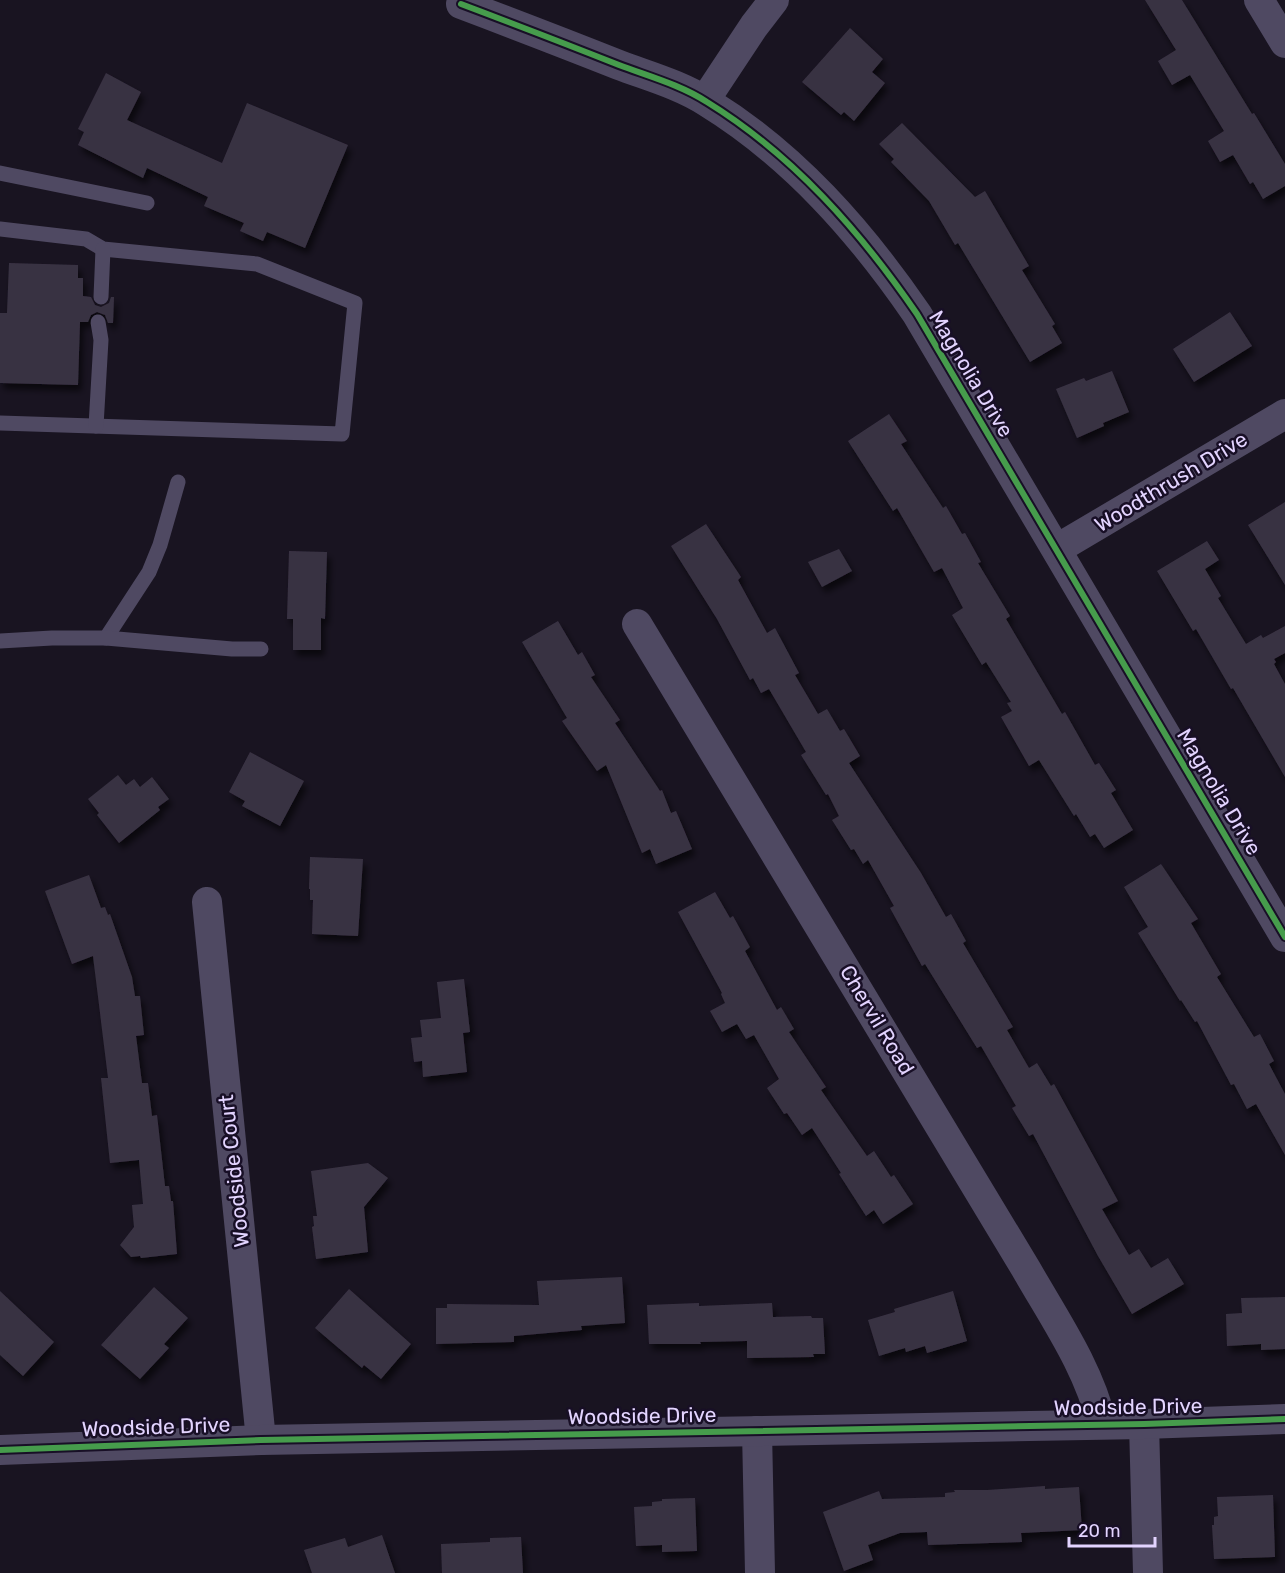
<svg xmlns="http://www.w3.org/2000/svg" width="1285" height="1573" viewBox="0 0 1285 1573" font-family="Rubik,sans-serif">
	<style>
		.building { fill: #393243; filter: url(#shadow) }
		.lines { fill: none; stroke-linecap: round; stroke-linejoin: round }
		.service { stroke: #4f4962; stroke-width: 15 }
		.minor { stroke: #4f4962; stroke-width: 30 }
		.cycleway-casing { stroke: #180f26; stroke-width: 10 }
		.cycleway { stroke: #469c4c; stroke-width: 6 }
		.labels { text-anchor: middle; stroke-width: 5; stroke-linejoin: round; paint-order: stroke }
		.street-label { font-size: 21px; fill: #e3d4ff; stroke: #180f26 }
	</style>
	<defs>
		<filter id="shadow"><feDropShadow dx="3.5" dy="6" stdDeviation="3" flood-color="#0009"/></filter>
	</defs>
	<rect width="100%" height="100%" fill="#191421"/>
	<g class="building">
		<polygon points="1145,0 1182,0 1252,114 1254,113 1285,164 1285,186 1263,199 1253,182 1250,184 1233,155 1220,162 1208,141 1224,131 1190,75 1172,85 1158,61 1176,50"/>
		<polygon points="850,28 883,59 872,72 885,83 854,121 844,112 841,115 802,82"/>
		<polygon points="106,73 141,92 127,120 222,163 247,103 348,145 305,248 267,232 263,241 240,231 244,223 204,206 208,197 147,168 143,178 78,145 84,132 78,129"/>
		<polygon points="902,123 975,197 985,191 1029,266 1022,270 1055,324 1052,326 1062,343 1030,362 958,243 955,245 929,201 891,162 894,159 879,144"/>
		<polygon points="9,263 78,265 78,278 83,278 83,296 91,297 95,305 101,307 109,303 111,297 114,297 113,323 108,323 105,315 97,312 91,315 88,322 80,322 78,385 0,383 0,313 7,313"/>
		<polygon points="1230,312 1252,346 1194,382 1173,349"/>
		<polygon points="1112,371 1129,412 1103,423 1104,426 1077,438 1056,389 1084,378 1086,381"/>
		<polygon points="889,414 907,441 901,444 943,508 946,506 962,534 965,533 981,562 978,563 1010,616 1006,619 1062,714 1065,712 1095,765 1099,763 1116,790 1111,793 1133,830 1104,848 1095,834 1090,837 1076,814 1074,816 1039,760 1029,766 1001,717 1012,711 1007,703 1011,702 986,662 982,665 952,615 963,608 942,568 934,572 897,508 893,511 848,441"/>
		<polygon points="1285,502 1285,585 1248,525"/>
		<polygon points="706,524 741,577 738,580 767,633 775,628 799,673 795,675 818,714 827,709 840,731 844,729 860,756 849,763 921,873 946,917 951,914 966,941 963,943 1013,1027 1007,1030 1029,1068 1037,1063 1051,1086 1054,1084 1118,1201 1102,1209 1129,1255 1139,1249 1151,1268 1168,1258 1184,1284 1132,1314 1098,1256 1033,1134 1029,1136 1012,1108 1016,1106 981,1046 977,1048 925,964 922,966 890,908 894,906 868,860 863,864 854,849 851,850 832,820 839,816 828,794 826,795 801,755 806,752 769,689 761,693 753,678 750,680 717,619 671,546"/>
		<polygon points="1207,541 1219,560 1205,569 1221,596 1218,598 1246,644 1261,635 1263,638 1285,626 1285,653 1274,659 1276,662 1274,664 1285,684 1285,777 1233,688 1231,689 1196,629 1193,631 1157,571"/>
		<polygon points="839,549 852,571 822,587 808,562"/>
		<polygon points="289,551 327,552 325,619 321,618 321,650 293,650 293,619 287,619"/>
		<polygon points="558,621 578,655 582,652 595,675 591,677 620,720 615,723 660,791 662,790 671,813 676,811 692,849 656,864 650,849 642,853 606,765 597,771 562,721 567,718 522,642"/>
		<polygon points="250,752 304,781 280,826 242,806 245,801 229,792"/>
		<polygon points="118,775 126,785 134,779 140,787 152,777 169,799 158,807 160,810 119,843 97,815 99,813 88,799"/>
		<polygon points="310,857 363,859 358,936 312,934 313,900 310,900 310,889 309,889"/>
		<polygon points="1161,864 1198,919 1191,923 1221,974 1217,977 1254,1037 1260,1034 1274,1061 1269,1064 1285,1094 1285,1155 1256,1104 1247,1109 1234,1084 1231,1085 1197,1021 1195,1022 1181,1000 1180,1001 1138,933 1148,927 1124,887"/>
		<polygon points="89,875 101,908 105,907 108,915 110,914 132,977 135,996 140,996 144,1035 136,1036 142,1083 148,1083 152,1116 157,1115 165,1186 169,1186 171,1201 173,1201 177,1254 141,1258 140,1256 131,1257 120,1245 134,1227 132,1205 143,1204 139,1160 110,1163 101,1078 108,1078 93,956 72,964 45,891"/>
		<polygon points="715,892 730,918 733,916 750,947 745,951 777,1010 781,1007 794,1029 789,1032 826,1087 821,1090 867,1156 874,1151 891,1177 894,1175 913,1204 883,1224 874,1210 866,1216 839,1174 841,1173 812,1128 802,1135 787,1113 784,1114 767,1088 779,1079 754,1035 746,1039 737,1024 722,1032 710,1011 725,1003 721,994 722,993 678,912"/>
		<polygon points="464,979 470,1032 463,1033 467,1072 423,1077 422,1061 414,1062 411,1038 422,1037 420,1020 441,1018 437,982"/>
		<polygon points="368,1163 388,1178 364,1207 368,1252 316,1259 312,1227 314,1226 313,1216 317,1216 311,1171"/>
		<polygon points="622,1277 625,1323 581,1326 582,1330 514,1336 514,1342 436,1344 436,1308 447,1308 447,1304 539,1305 537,1281"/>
		<polygon points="154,1287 188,1318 164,1344 169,1348 140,1379 101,1345"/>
		<polygon points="349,1289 411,1344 381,1379 364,1365 362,1368 315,1328"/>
		<polygon points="0,1291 54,1342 23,1376 0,1355"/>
		<polygon points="953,1291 967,1341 927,1353 925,1346 906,1352 905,1348 879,1356 868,1320 895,1312 894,1309"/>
		<polygon points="1285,1297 1285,1349 1261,1350 1261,1344 1227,1346 1226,1314 1242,1313 1241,1298"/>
		<polygon points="699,1303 699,1306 772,1303 773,1317 811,1316 812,1318 823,1318 825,1354 813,1354 814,1357 747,1358 747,1341 700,1342 701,1344 649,1344 647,1305"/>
		<polygon points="1045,1486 1045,1489 1079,1487 1082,1530 1021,1533 1022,1542 928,1545 927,1532 900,1533 868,1545 873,1560 844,1571 823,1512 879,1491 882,1499 945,1497 945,1493 955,1492 954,1490 987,1490"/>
		<polygon points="1273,1495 1275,1557 1214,1559 1212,1525 1214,1525 1214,1517 1218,1516 1217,1497"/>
		<polygon points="695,1498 697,1551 662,1552 662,1545 636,1546 634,1507 652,1506 652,1502 662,1501 662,1499"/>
		<polygon points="382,1535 395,1573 312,1573 304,1550 345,1538 348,1547"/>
		<polygon points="521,1537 523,1573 442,1573 441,1544 490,1542 490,1538"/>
	</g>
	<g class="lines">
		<g class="service">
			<polyline points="0,173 147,203"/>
			<polyline points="0,229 86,239 103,249 257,264 355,303 342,434 0,423"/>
			<polyline points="101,297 103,249"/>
			<polyline points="96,426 101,340 98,322"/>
			<polyline points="106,638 149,572 160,545 178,482"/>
			<polyline points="0,641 52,638 106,638 232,649 261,649"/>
		</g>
		<g class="minor">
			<polyline points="1259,0 1285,43"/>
			<path d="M461,4C514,24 566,44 619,65C648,76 681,85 707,102C793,155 860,231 917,314L1285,937"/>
			<polyline points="705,100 754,26 774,0"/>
			<polyline points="1057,549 1285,414"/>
			<path d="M637,624L1026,1269C1054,1318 1089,1368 1102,1424"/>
			<polyline points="207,902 261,1440"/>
			<polyline points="1144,1424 1148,1573"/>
			<polyline points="757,1431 760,1573"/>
			<polyline points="0,1450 261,1440 1144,1424 1285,1419"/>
		</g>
		<defs>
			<g id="cycleway">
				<path d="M461,4C514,24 566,44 619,65C648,76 681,85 707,102C793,155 860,231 917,314L1285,937"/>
				<polyline points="0,1450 261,1440 1144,1424 1285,1419"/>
			</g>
		</defs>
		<use href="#cycleway" class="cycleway-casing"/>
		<use href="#cycleway" class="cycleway"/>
	</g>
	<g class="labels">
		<g class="street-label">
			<text transform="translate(971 374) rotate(59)" y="7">Magnolia Drive</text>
			<text transform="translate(1171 482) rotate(-31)" y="7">Woodthrush Drive</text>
			<text transform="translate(1219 792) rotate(59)" y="7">Magnolia Drive</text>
			<text transform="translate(877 1020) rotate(59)" y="7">Chervil Road</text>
			<text transform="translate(234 1171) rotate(-96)" y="7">Woodside Court</text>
			<text transform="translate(1128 1407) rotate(-1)" y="7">Woodside Drive</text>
			<text transform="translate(642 1416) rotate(-1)" y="7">Woodside Drive</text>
			<text transform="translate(156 1427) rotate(-2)" y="7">Woodside Drive</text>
		</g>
	</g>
	<path d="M1069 1537v9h86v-9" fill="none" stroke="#e3d4ff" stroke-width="3"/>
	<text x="1078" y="1537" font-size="18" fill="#e3d4ff" stroke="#180f26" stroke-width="4.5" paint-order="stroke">20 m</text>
</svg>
